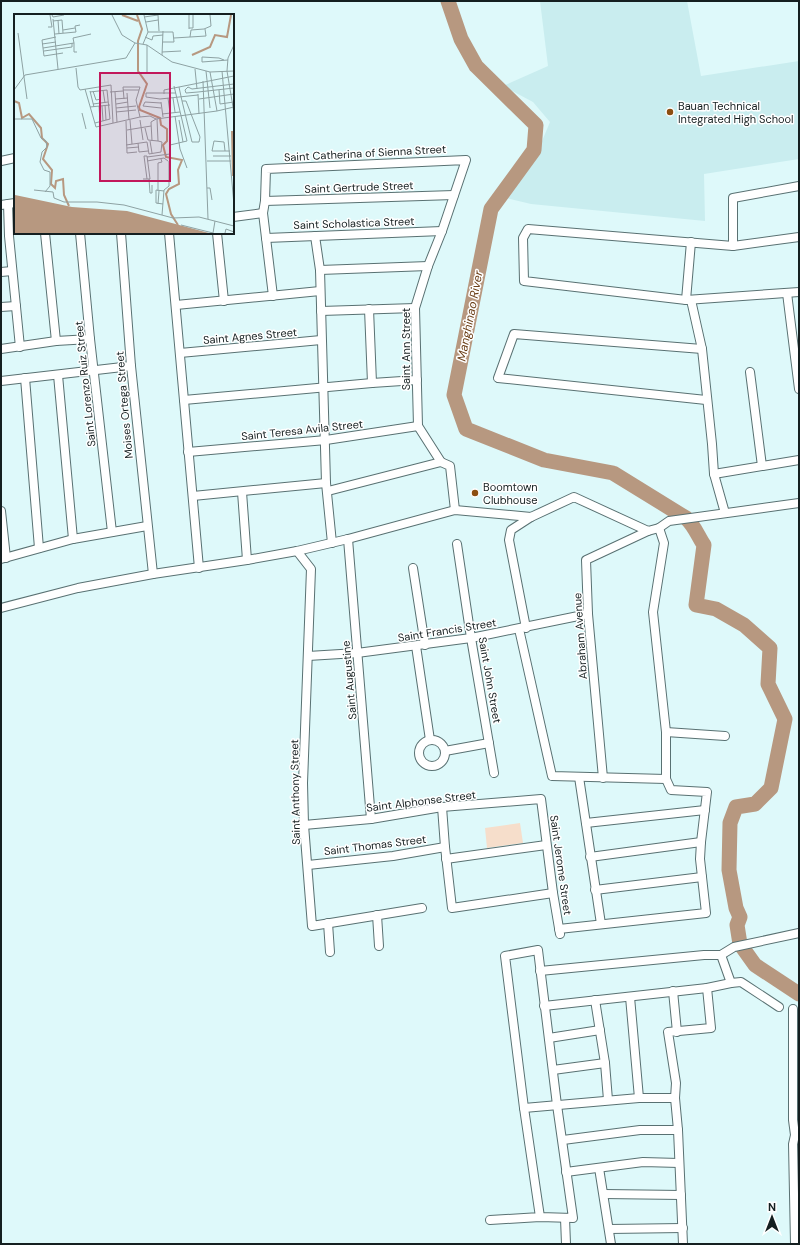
<svg xmlns="http://www.w3.org/2000/svg" width="800" height="1245" viewBox="0 0 800 1245" font-family="'DM Sans',sans-serif">
	<style>
		.built { fill: #c9edef }
		.garden { fill: #f6decb }
		.lines { fill: none; stroke-linecap: round; stroke-linejoin: round }
		.river { stroke: #b79880; stroke-width: 15 }
		.street-casing { stroke: #597172; stroke-width: 10 }
		.street { stroke: #fff; stroke-width: 8 }
		.poi-dot { fill: #8c4e10; stroke: #fff; stroke-width: 1.5 }
		.labels { text-anchor: middle; stroke-width: 3; stroke-linejoin: round; paint-order: stroke }
		.poi-label { font-size: 11px; fill: #151f20; stroke: #fff; text-anchor: start }
		.street-label { font-size: 11px; fill: #151f20; stroke: #fff }
		.water-label { font-size: 12px; font-style: italic; fill: #6c4019; stroke: #fff }
		.inset-river { fill: none; stroke: #b79880; stroke-width: 2 }
		.inset-road { fill: none; stroke: #8ea2a3; stroke-width: 1 }
		.view { fill: #c2185b; fill-opacity: 0.15; stroke: #c2185b; stroke-width: 2 }
		.inset-edge { fill: none; stroke: #151f20; stroke-width: 2 }
	</style>
	<rect width="100%" height="100%" fill="#def9fa"/>
	<polygon class="built" points="540,1 687,1 701,76 799,61 799,159 704,174 705,221 531,204 506,198 537,153 550,122 533,102 503,86 548,66"/>
	<polygon class="garden" points="520,823 523,843 487,848 485,828"/>
	<g class="lines">
		<path class="river" d="M448,1L461,39L476,66L536,125L534,150L491,209L454,395L466,429L544,460L613,473L686,518C694,525 698,536 704,545L696,605L716,609L744,625L770,648L768,684L785,719L771,788L755,804L736,807L730,823L729,870L736,908L740,917L737,925L740,944L755,965L799,994"/>
		<defs>
			<g id="street">
				<polyline points="1,161 15,158"/>
				<polyline points="265,201 454,195"/>
				<polyline points="8,204 9,236 20,347"/>
				<polyline points="1,205 15,203"/>
				<polyline points="233,217 263,213"/>
				<polyline points="45,233 56,341"/>
				<polyline points="80,233 90,339 112,532"/>
				<polyline points="121,233 131,366 153,574"/>
				<polyline points="169,233 199,568"/>
				<polyline points="217,233 224,301"/>
				<polyline points="315,236 320,270 326,483 332,543"/>
				<polyline points="799,237 733,246 528,229 523,238 524,281 686,300 799,292"/>
				<polyline points="266,238 442,231"/>
				<polyline points="733,246 733,198 799,186"/>
				<polyline points="320,270 428,266"/>
				<polyline points="1,272 12,271"/>
				<polyline points="787,293 799,389"/>
				<polyline points="273,296 263,213 265,201 266,169 466,160 442,231 428,266 415,308 418,426 441,462 450,466 455,510"/>
				<polyline points="686,300 691,242"/>
				<polyline points="691,300 702,349 712,444 714,474 725,513"/>
				<polyline points="176,305 320,291"/>
				<polyline points="1,307 16,306"/>
				<polyline points="369,309 372,383"/>
				<polyline points="321,311 415,308"/>
				<polyline points="1,349 56,341 90,339"/>
				<polyline points="702,349 514,334 498,378 706,400"/>
				<polyline points="180,353 321,340"/>
				<polyline points="750,372 762,466"/>
				<polyline points="58,375 73,539"/>
				<polyline points="25,378 39,548"/>
				<polyline points="1,381 131,366"/>
				<polyline points="184,400 372,383 417,380"/>
				<polyline points="188,452 326,440 418,426"/>
				<polyline points="714,474 799,460"/>
				<polyline points="328,491 441,462"/>
				<polyline points="242,492 247,560"/>
				<polyline points="193,496 326,483"/>
				<polyline points="1,511 6,558"/>
				<polyline points="348,539 371,819"/>
				<polyline points="457,544 471,638 494,773"/>
				<polyline points="297,551 311,569 303,783 304,825 312,926 422,908"/>
				<polyline points="1,559 73,539 147,526"/>
				<polyline points="413,568 425,645"/>
				<polyline points="1,608 78,588 153,574 247,560 297,551 348,539 455,510 531,517 574,497 648,531 659,528 669,521 799,503"/>
				<polyline points="526,628 509,540 511,530 531,517"/>
				<polyline points="519,629 552,776 666,779"/>
				<polyline points="416,646 430,740"/>
				<polyline points="308,656 357,653 471,638 588,614"/>
				<polyline points="666,732 725,736"/>
				<circle cx="432" cy="753" r="13"/>
				<polyline points="445,751 489,743"/>
				<polyline points="579,777 601,924"/>
				<polyline points="603,778 588,614 586,560 648,531"/>
				<polyline points="442,807 445,847 452,908 553,893"/>
				<polyline points="586,823 705,810"/>
				<polyline points="304,825 371,819 442,807 541,799 553,893 560,934"/>
				<polyline points="590,857 701,842"/>
				<polyline points="446,859 546,845"/>
				<polyline points="308,865 393,856 445,847"/>
				<polyline points="595,890 702,877"/>
				<polyline points="377,915 379,946"/>
				<polyline points="328,923 330,952"/>
				<polyline points="559,929 706,913 700,859 701,842 707,792 671,790 666,779 666,732 653,612 664,543 659,528"/>
				<polyline points="721,955 731,983"/>
				<polyline points="540,971 704,955 721,955 734,947 799,933"/>
				<polyline points="673,991 677,1032"/>
				<polyline points="630,997 639,1098"/>
				<polyline points="595,1000 605,1063 608,1100"/>
				<polyline points="544,1006 707,988 731,983 741,982 779,1007"/>
				<polyline points="793,1009 793,1120 795,1135 793,1144 795,1244"/>
				<polyline points="549,1038 600,1030"/>
				<polyline points="553,1070 605,1063"/>
				<polyline points="524,1108 639,1098 675,1098"/>
				<polyline points="563,1140 640,1130 678,1130"/>
				<polyline points="599,1168 611,1244"/>
				<polyline points="566,1172 643,1162 679,1163"/>
				<polyline points="604,1194 681,1195"/>
				<polyline points="565,1218 566,1244"/>
				<polyline points="490,1220 540,1217 573,1218 557,1105 538,950 505,956 524,1108 540,1217"/>
				<polyline points="609,1229 683,1228"/>
				<polyline points="683,1244 678,1130 675,1098 676,1083 668,1032 711,1028 707,988"/>
			</g>
		</defs>
		<use href="#street" class="street-casing"/>
		<use href="#street" class="street"/>
	</g>
	<g class="poi-dot">
		<circle cx="670" cy="112" r="4"/>
		<circle cx="475" cy="493" r="4"/>
	</g>
	<g class="labels">
		<g class="poi-label">
			<text x="678" y="110">Bauan Technical<tspan x="678" dy="13">Integrated High School</tspan></text>
			<text x="483" y="491">Boomtown<tspan x="483" dy="13">Clubhouse</tspan></text>
		</g>
		<g class="street-label">
			<text transform="translate(365 153) rotate(-3)" y="4">Saint Catherina of Sienna Street</text>
			<text transform="translate(359 187) rotate(-2)" y="4">Saint Gertrude Street</text>
			<text transform="translate(354 223) rotate(-2)" y="4">Saint Scholastica Street</text>
			<text transform="translate(250 336) rotate(-5)" y="4">Saint Agnes Street</text>
			<text transform="translate(406 349) rotate(-90)" y="4">Saint Ann Street</text>
			<text transform="translate(85 384) rotate(-96)" y="4">Saint Lorenzo Ruiz Street</text>
			<text transform="translate(124 405) rotate(-95)" y="4">Moises Ortega Street</text>
			<text transform="translate(302 430) rotate(-6)" y="4">Saint Teresa Avila Street</text>
			<text transform="translate(447 630) rotate(-9)" y="4">Saint Francis Street</text>
			<text transform="translate(580 636) rotate(-94)" y="4">Abraham Avenue</text>
			<text transform="translate(349 680) rotate(-95)" y="4">Saint Augustine</text>
			<text transform="translate(490 680) rotate(80)" y="4">Saint John Street</text>
			<text transform="translate(295 792) rotate(-91)" y="4">Saint Anthony Street</text>
			<text transform="translate(421 801) rotate(-7)" y="4">Saint Alphonse Street</text>
			<text transform="translate(375 845) rotate(-7)" y="4">Saint Thomas Street</text>
			<text transform="translate(561 865) rotate(82)" y="4">Saint Jerome Street</text>
		</g>
		<g class="water-label">
			<text transform="translate(470 316) rotate(-79)" y="4">Manghinao River</text>
		</g>
	</g>
	<g transform="translate(14 14)">
		<rect width="220" height="220" fill="#def9fa"/>
		<path d="M1,181L58,193L113,197L195,219H0Z" fill="#b79880"/>
		<path class="inset-river" d="M108,1L124,7M123,1L128,15L124,27V57L133,70L125,93L126,96L146,104L147,111L153,115V127L149,131L152,143L168,146L164,156L165,170L155,175L152,180L157,200L164,211M178,41L196,33L201,21L213,23L217,1M0,87L5,89L8,104L15,100L27,114L28,124L34,130L29,145L38,156L37,170L41,174L42,167L49,165L50,181L55,192M218,117L219,162"/>
		<path class="inset-road" d="M38,1L39,3L50,1M98,1L108,21L121,29L133,31L158,48L196,58L220,57M144,1L145,17M175,1V15M130,3L144,1M39,5L44,55M44,6L45,20M39,7L48,6L49,19M132,8L144,6M34,13H38L36,1M175,14H179V1M49,16L61,14M134,18H159L160,28H149M4,19L13,85M41,20L62,18L61,12L66,11M131,23L138,26L139,22L149,21M176,23L177,16L190,15L197,12L196,1M160,24L192,22L191,15M60,29L59,24L77,20M28,30L42,28M129,30L134,18L130,1M133,31V58M29,34L60,29V38H63M30,37L58,33V29M148,38L167,37M148,41L149,17M30,42L28,26L42,23M30,42L49,39M210,46L205,44L188,43V48L214,46M62,54L64,73M181,55L183,75M192,57L196,94M208,57L220,191M213,57L220,99M213,57L214,44L220,31M196,58L203,97L220,93M189,67L194,205M220,70L178,75L174,73L171,76L172,79L184,78L220,74M64,73L66,76L97,71L99,109M165,73L168,87L178,128H185L186,123L172,87H168M71,75L82,113M0,76L11,61L112,44L121,29M89,76L91,89M93,76L96,105M109,76H125M205,76L206,90L220,88M76,77L80,93M79,77L82,86L87,85M76,78L93,76M96,78L109,77M101,78L103,108M113,79L115,106M162,79H132V83L146,85L184,81M150,80V76L220,62M184,80L185,100M154,84L156,99M159,84L161,98M101,85L114,84M110,85L109,73H126L122,86L126,103M185,85L220,80M147,88L149,103M147,89L131,88L129,92L147,94M79,90L94,88M102,90L114,88M91,91L92,106M85,92L86,107M88,92L89,107M76,93L96,91M102,94L122,92M102,98L122,96M68,99L72,115M148,100L166,98M161,102L166,135L173,154M0,105H18L27,124L32,127L33,133L28,138L26,148L30,156L36,158V172L31,178M116,106L118,130M126,106L129,126M165,106L169,128M112,107L113,139L123,138M81,109L96,105M82,113L126,103L136,102L142,105L203,97M131,114L134,126L144,127M113,116L137,112M136,127L138,139M138,127L137,108L142,105M124,129L125,138L134,137M112,131L133,128L135,140M113,134L125,133M211,137L210,128L200,127L198,137H216M135,140L147,138L148,128L144,127L143,105M199,142H217M133,143L156,140V131L173,127L160,72M133,147L150,144L154,147M193,147H217M129,165H136L133,142H130L133,165M135,165L136,179H138V171M193,174H196L198,186M20,176L39,178L40,184L50,188H83L110,191L159,204L185,203L220,212M144,177V149L148,148L147,145M144,190L145,177M149,190L142,189V176L150,177M148,201L150,176L155,172V147M167,211L199,219L201,207M211,219L212,215L220,218"/>
		<path class="view" d="M86,59H156V167H86Z"/>
		<rect width="220" height="220" class="inset-edge"/>
	</g>
	<rect width="800" height="1245" fill="none" stroke="#151f20" stroke-width="4"/>
	<g transform="translate(772 1217)" stroke="#ffffff" stroke-width="3" paint-order="stroke">
	<path d="M0-3L7 15L0 10L-7 15Z" fill="#151f20"/>
	<text y="-6" font-size="11" font-weight="bold" text-anchor="middle" fill="#151f20">N</text>
	</g>
</svg>
